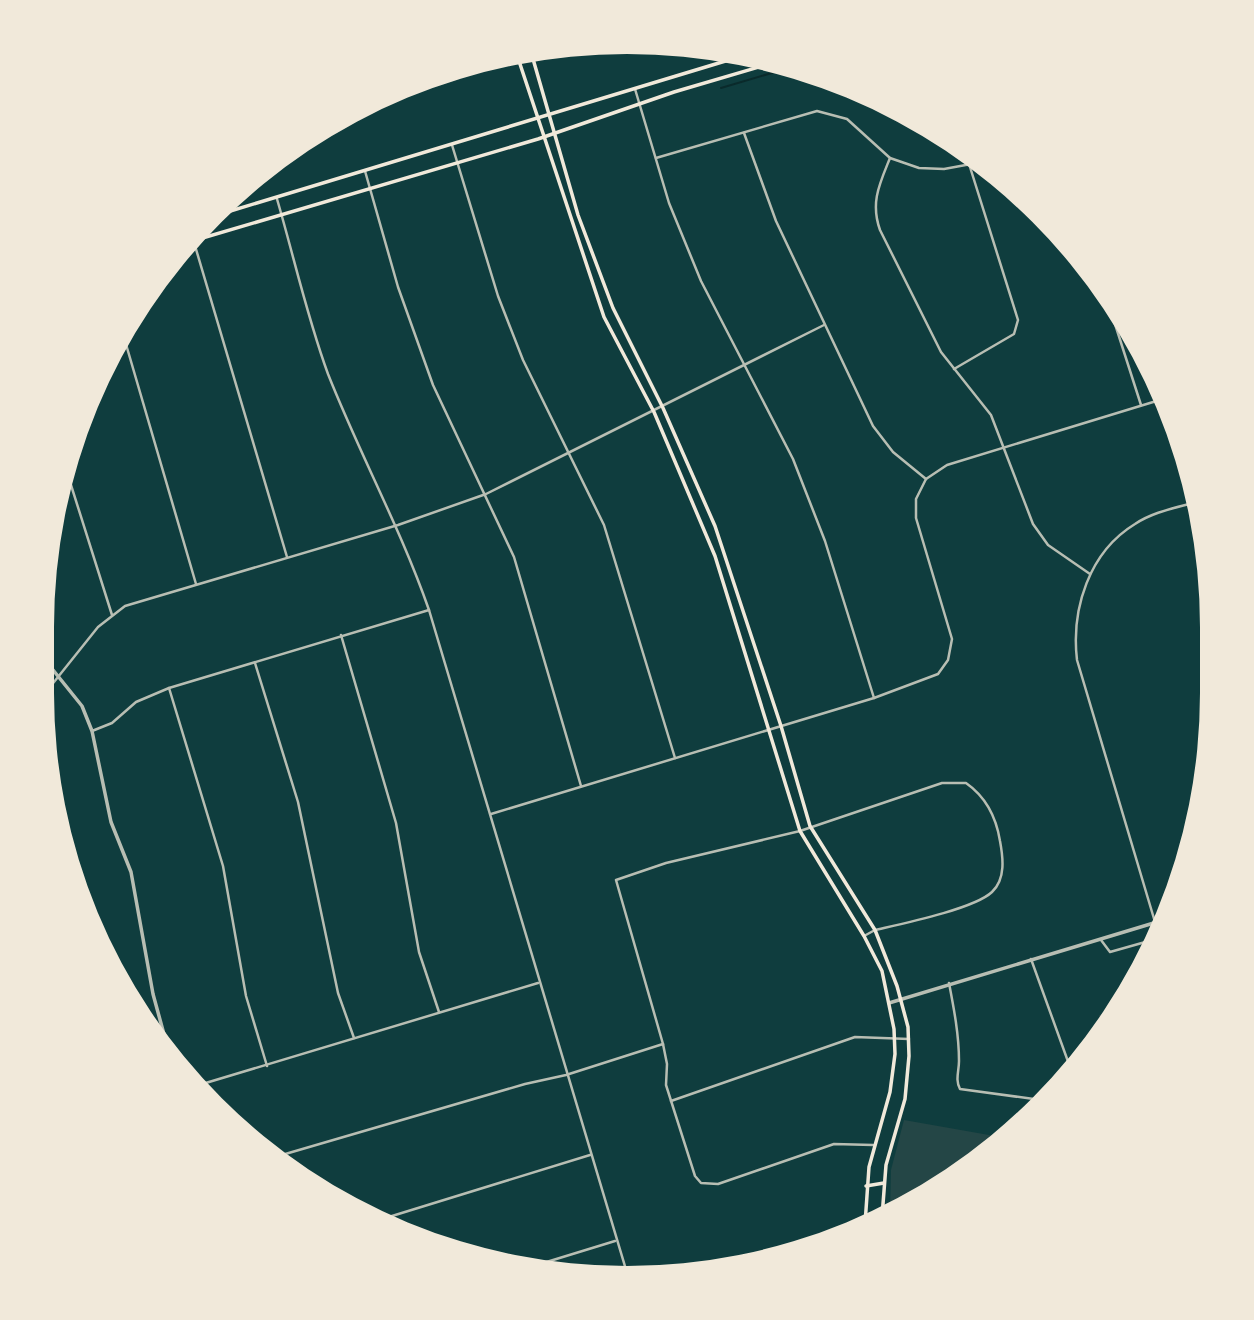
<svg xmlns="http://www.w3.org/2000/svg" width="1254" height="1320" viewBox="0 0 1254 1320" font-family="'Roboto Condensed',sans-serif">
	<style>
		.green { fill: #244646 }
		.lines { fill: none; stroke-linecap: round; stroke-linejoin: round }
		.stream { stroke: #0a2a2b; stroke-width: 2 }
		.minor { stroke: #b8beb3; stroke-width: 2.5 }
		.tertiary { stroke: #b8beb3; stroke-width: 3.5 }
		.secondary { stroke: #f1e9da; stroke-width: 3.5 }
	</style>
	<rect width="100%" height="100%" fill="#0f3d3e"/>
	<g class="green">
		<polygon points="1119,1008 1101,1033 1099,1015"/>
		<polygon points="904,1120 1006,1138 920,1199 890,1213 891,1170"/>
	</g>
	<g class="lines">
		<g class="stream">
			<polyline points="434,75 512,58"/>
			<polyline points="721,88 792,67"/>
		</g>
		<g class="minor">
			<polyline points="635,89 669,203 701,281 793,459 825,541 874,698"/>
			<polyline points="744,133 776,221 873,426 893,452 926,479"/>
			<polyline points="452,145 498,296 523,360 604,525 675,758"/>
			<polyline points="656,158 817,111 847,119 890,158 919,168 944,169 982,162"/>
			<path d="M890,158C880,183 870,202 880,230L941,352L991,415L1033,524L1048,545L1090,574"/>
			<polyline points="365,171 398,287 433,385 514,557 581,786"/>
			<path d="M277,199C294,257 307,317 328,374C360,455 400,527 429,610L627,1273"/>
			<polyline points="193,239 287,557"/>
			<polyline points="1106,296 1141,405"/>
			<polyline points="123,334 196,584"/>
			<polyline points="954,369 1014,334 1018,320 970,167"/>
			<polyline points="65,466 112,615"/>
			<polyline points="1195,502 1201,524"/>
			<polyline points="341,635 396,823 419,952 439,1012"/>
			<polyline points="255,663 298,802 338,993 354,1038"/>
			<polyline points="169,688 223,866 246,996 267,1066"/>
			<polyline points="42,697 98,627 125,606 398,525 486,494 824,325"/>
			<polyline points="92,731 112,723 136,702 169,688 429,610"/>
			<polyline points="491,814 874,698 938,674 948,660 952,639 916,518 916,499 926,479 947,465 1163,399"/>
			<path d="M1155,922L1077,660C1071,609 1089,552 1135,524C1153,512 1175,508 1196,502"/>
			<path d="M864,936L875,930C901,924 974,909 992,892C1006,879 1003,857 1000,841C996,816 986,797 966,783H942L800,831L666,863L616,880L663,1044L667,1064L666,1085L695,1176L701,1183L718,1184L834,1144L873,1145"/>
			<polyline points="1101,940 1110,952 1156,939"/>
			<polyline points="1031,959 1070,1067"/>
			<path d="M949,983C954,1009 959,1035 959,1061C959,1071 955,1080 960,1089L1041,1100"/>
			<polyline points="199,1085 538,983"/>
			<polyline points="671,1101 855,1037 909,1039"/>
			<polyline points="275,1157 525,1084 566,1075 663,1044"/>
			<polyline points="379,1220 590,1155"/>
			<polyline points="786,1254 827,1241"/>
			<polyline points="527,1268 615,1241"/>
		</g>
		<g class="tertiary">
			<polyline points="45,660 82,706 92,731 111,822 131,872 153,994 168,1049"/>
			<polyline points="889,1003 1167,919"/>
		</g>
		<g class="secondary">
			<polyline points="531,52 578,215 613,308 663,408 715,526 781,726 810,826 875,930 897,986 908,1027 909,1056 905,1099 886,1165 882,1217"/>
			<polyline points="517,55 604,317 654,412 715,556 800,831 864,936 882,971 894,1029 895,1054 890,1092 869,1167 865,1224"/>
			<polyline points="214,216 742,56"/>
			<polyline points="189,242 538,139 674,92 776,62"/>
			<polyline points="866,1186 884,1183"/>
		</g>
	</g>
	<path d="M0 0H1254V1320H0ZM627 54H627A573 573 0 0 1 1200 627V693A573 573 0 0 1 627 1266H627A573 573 0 0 1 54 693V627A573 573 0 0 1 627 54Z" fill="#f1e9da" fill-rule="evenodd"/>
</svg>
